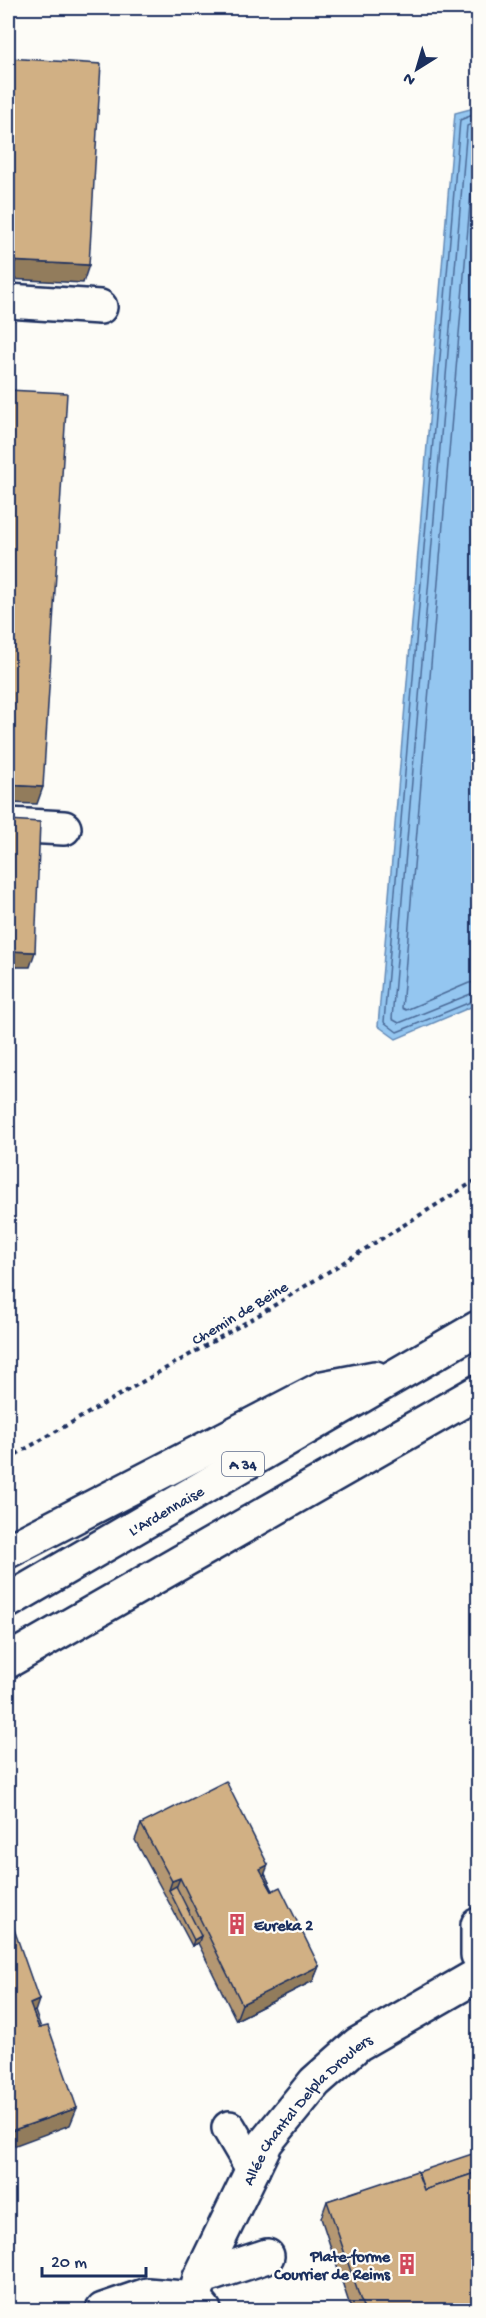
<svg xmlns="http://www.w3.org/2000/svg" width="486" height="2318" viewBox="0 0 486 2318" font-family="'Gochi Hand',sans-serif">
	<style>
		.water { fill: #94c6f0; stroke: #648ab6; stroke-width: 1.5 }
		.lines { fill: none; stroke-linecap: round; stroke-linejoin: round }
		.shore { stroke: #4b6b98; stroke-width: 1.5 }
		.minor-casing { stroke: #1b2f5e; stroke-width: 38 }
		.highway-casing { stroke: #1b2f5e; stroke-width: 38 }
		.path { stroke: #1b2f5e; stroke-width: 4; stroke-dasharray: 4.5 4.5; stroke-linecap: butt }
		.minor { stroke: #fdfcf7; stroke-width: 33 }
		.highway { stroke: #fdfcf7; stroke-width: 33 }
		.wall { fill: #b49772; stroke: #1b2f5e; stroke-width: 1.5 }
		.shaded-wall { fill: #927b5c; stroke: #1b2f5e; stroke-width: 1.5 }
		.building { fill: #d1b084; stroke: #1b2f5e; stroke-width: 1.5 }
		.labels { text-anchor: middle; stroke-width: 4.5; stroke-linejoin: round; paint-order: stroke }
		.shield { fill: #fdfcf7; stroke: #5f6c8c; stroke-width: 1.5 }
		.shield-label { font-size: 15px; font-weight: bold; fill: #1b2f5e }
		.street-label { font-size: 16px; fill: #1b2f5e; stroke: #fdfcf7 }
		.poi-label { font-size: 16px; font-weight: bold; fill: #1b2f5e; stroke: #fdfcf7; text-anchor: start }
	</style>
	<rect width="100%" height="100%" fill="#fdfcf7"/>
	<filter id="ink" filterUnits="userSpaceOnUse"><feTurbulence type="fractalNoise" baseFrequency=".0167" numOctaves="2"/><feDisplacementMap in="SourceGraphic" scale="12" xChannelSelector="R" yChannelSelector="G"/><feConvolveMatrix kernelMatrix="1 2 1 2 8 2 1 2 1" color-interpolation-filters="sRGB"/></filter>
	<g filter="url(#ink)">
		<polygon class="water" points="478,107 478,1004 396,1039 378,1026 455,113"/>
		<g class="lines">
			<g class="shore">
				<polyline points="478,113 460,120 384,1022 397,1032 478,999"/>
				<polyline points="478,121 467,126 392,1019 399,1023 478,991"/>
				<polyline points="478,130 476,133 402,1008 406,1010 469,983 478,982"/>
			</g>
			<defs>
				<g id="minor">
					<polyline points="8,301 100,307"/>
					<polyline points="8,825 64,828"/>
					<polyline points="478,1925 478,1955"/>
					<polyline points="229,2128 253,2169"/>
					<polyline points="200,2278 267,2256"/>
					<path id="s1" d="M195,2299L200,2278L266,2142L315,2082L358,2044L478,1975"/>
					<polyline points="103,2310 147,2295 195,2299 204,2310"/>
				</g>
				<g id="highway">
					<polyline points="8,1551 323,1388 375,1378"/>
					<path id="s2" d="M8,1601L478,1328"/>
					<polyline points="8,1661 478,1392"/>
				</g>
			</defs>
			<use href="#minor" class="minor-casing"/>
			<use href="#highway" class="highway-casing"/>
			<polyline class="path" points="8,1459 257,1316 478,1179"/>
			<use href="#minor" class="minor"/>
			<use href="#highway" class="highway"/>
		</g>
		<g class="wall">
			<polygon points="141,1824 265,1874 273,1891 319,1966 313,1981 236,2020 198,1943 192,1946 166,1897 135,1840"/>
			<polygon points="418,2172 478,2310 350,2310 351,2309 321,2218 327,2201"/>
		</g>
		<g class="shaded-wall">
			<polygon points="8,261 89,265 83,283 8,279"/>
			<polygon points="8,785 43,787 37,804 8,803"/>
			<polygon points="8,951 35,952 30,967 8,967"/>
			<polygon points="268,1865 262,1881 260,1869"/>
			<polygon points="180,1878 174,1893 169,1890 172,1881"/>
			<polygon points="201,1936 199,1942 192,1946 194,1940"/>
			<polygon points="319,1966 313,1981 236,2020 242,2004"/>
			<polygon points="39,2000 33,2018 30,2004"/>
			<polygon points="77,2108 70,2125 8,2148 8,2132"/>
		</g>
		<g class="building">
			<polygon points="8,58 101,64 89,265 8,261"/>
			<polygon points="8,390 67,393 43,787 8,785"/>
			<polygon points="8,820 40,822 35,952 8,951"/>
			<polygon points="226,1781 268,1865 260,1869 272,1891 280,1887 319,1966 242,2004 180,1878 172,1881 141,1824"/>
			<polygon points="265,1874 273,1891 272,1891 263,1875"/>
			<polygon points="176,1886 201,1936 194,1940 169,1890"/>
			<polygon points="8,1912 39,2000 30,2004 39,2028 48,2026 77,2108 8,2132"/>
			<polygon points="35,2011 41,2028 39,2028 33,2012"/>
			<polygon points="478,2152 478,2172 424,2190 418,2172"/>
			<polygon points="417,2171 424,2190 478,2172 478,2310 364,2310 327,2201"/>
		</g>
	</g>
	<defs>
		<symbol id="building-bare" viewBox="-9 -9 18 18"><path d="M-4-6H4V6H1V3H-1V6H-4ZM-2.5-4.3h1.7v1.8h-1.7ZM.8-4.3h1.7v1.8H.8ZM-2.5-1h1.7V.8h-1.7ZM.8-1h1.7V.8H.8Z" fill="#d1495b" stroke="#fdfcf7" stroke-width="2.5" paint-order="stroke"/></symbol>
	</defs>
	<g fill-rule="evenodd">
		<use href="#building-bare" x="222" y="1909" width="30" height="30"/>
		<use href="#building-bare" x="392" y="2249" width="30" height="30"/>
	</g>
	<g class="labels">
		<rect class="shield" x="222" y="1452" width="42" height="24" rx="4.5"/>
		<g class="shield-label">
			<text x="243" y="1469">A 34</text>
		</g>
		<g class="street-label">
			<text transform="translate(239 1312) rotate(-31)" y="6">Chemin de Beine</text>
			<text dy="6" stroke="none"><textPath href="#s2" startOffset="182">L'Ardennaise</textPath></text>
			<text dy="6" stroke="none"><textPath href="#s1" startOffset="224">Allée Chantal Delpla Droulers</textPath></text>
		</g>
		<g class="poi-label">
			<text x="254" y="1930">Eureka 2</text>
			<text x="390" y="2261" text-anchor="end">Plate-forme<tspan x="390" dy="18">Courrier de Reims</tspan></text>
		</g>
	</g>
	<rect width="486" height="2318" fill="none" stroke="#fdfcf7" stroke-width="30"/>
	<rect x="15" y="15" width="456" height="2288" fill="none" stroke="#1b2f5e" stroke-width="2" filter="url(#ink)"/>
	<g transform="translate(417 69) rotate(217)" stroke="#fdfcf7" stroke-width="4.5" paint-order="stroke">
	<path d="M0-4.5L10 22L0 15L-10 22Z" fill="#1b2f5e"/>
	<text y="-9" font-size="16" font-weight="bold" text-anchor="middle" fill="#1b2f5e">N</text>
	</g>
	<path d="M42 2267v9h104v-9" fill="none" stroke="#1b2f5e" stroke-width="3"/>
	<text x="51" y="2267" font-size="18" fill="#1b2f5e" stroke="#fdfcf7" stroke-width="4.5" paint-order="stroke">20 m</text>
</svg>
